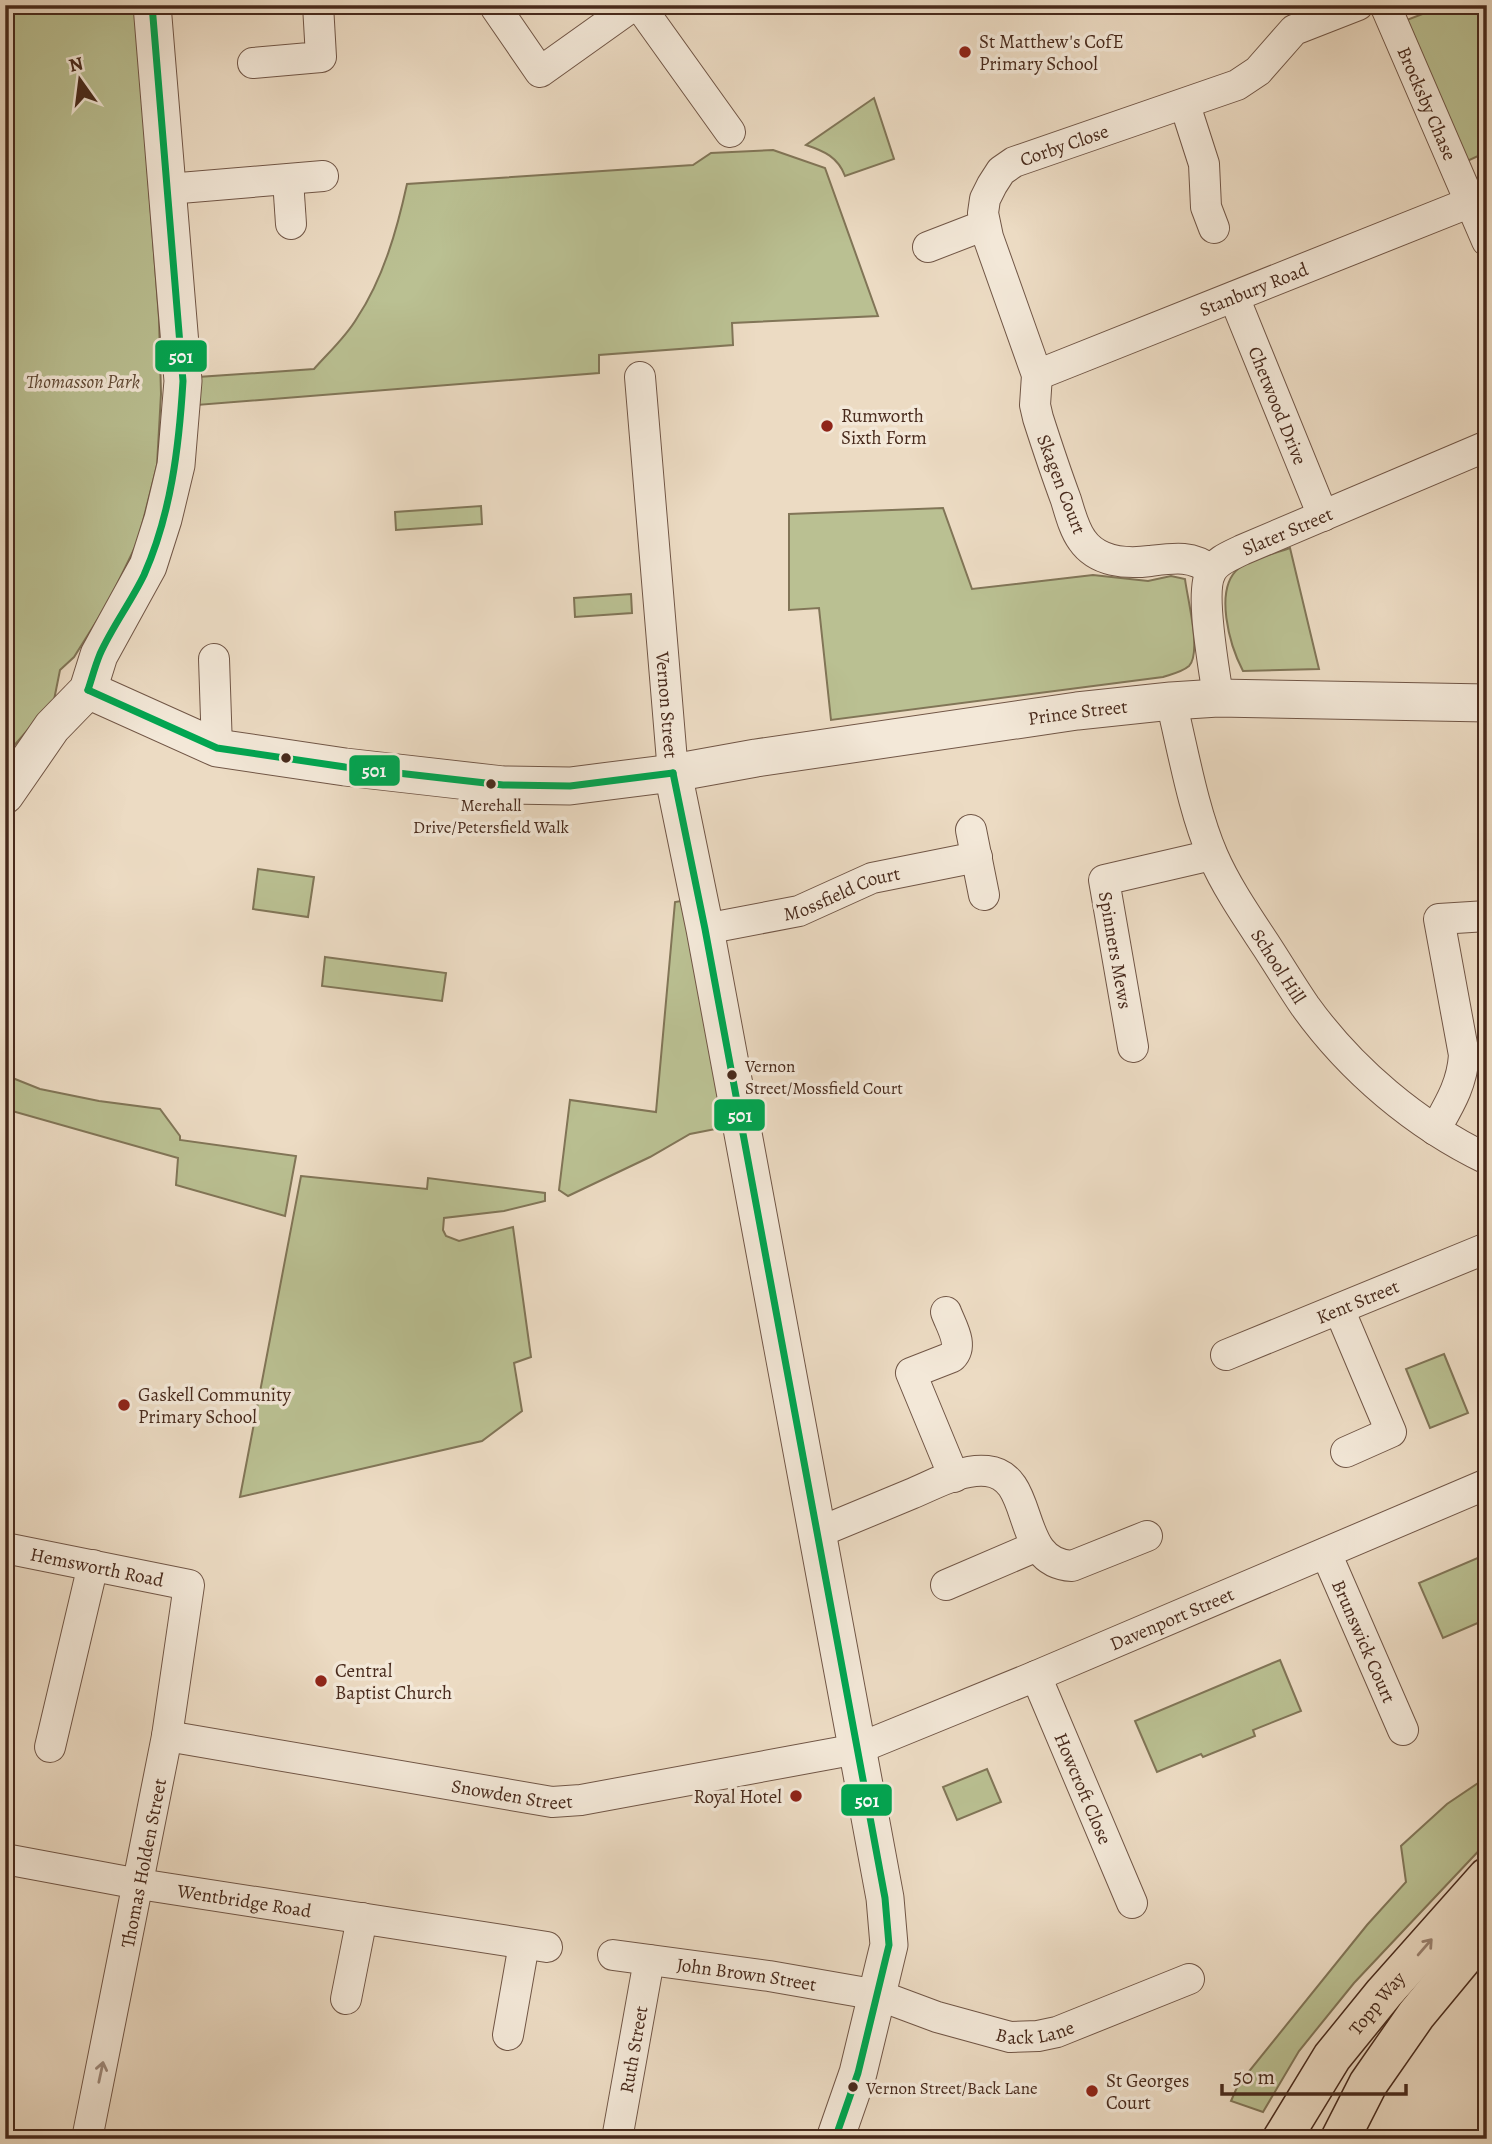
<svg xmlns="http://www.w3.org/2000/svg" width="1492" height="2144" viewBox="0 0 1492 2144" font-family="Alegreya,serif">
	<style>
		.green { fill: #bac092; stroke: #817557; stroke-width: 2 }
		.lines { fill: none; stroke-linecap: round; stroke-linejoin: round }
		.minor-casing { stroke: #715646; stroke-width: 32 }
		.tertiary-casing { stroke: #715646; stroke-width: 39 }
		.primary-casing { stroke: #482a1c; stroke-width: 41 }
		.minor { stroke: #f3e8d8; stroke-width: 30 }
		.tertiary { stroke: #f3e8d8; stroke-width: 37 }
		.primary { stroke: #ecdbc3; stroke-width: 38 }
		.bus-1-casing { stroke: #f3e8d8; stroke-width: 12 }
		.bus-1 { stroke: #00a651; stroke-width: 7 }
		.oneway { stroke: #9a8270 }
		.oneway2 { stroke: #9e897a }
		.poi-dot { fill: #8f2418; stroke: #f3e8d8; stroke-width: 2.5 }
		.bus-dot { fill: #482a1c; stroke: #f3e8d8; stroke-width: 2.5 }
		.labels { text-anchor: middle; stroke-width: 7; stroke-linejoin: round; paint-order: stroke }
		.bus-label { font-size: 17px; fill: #482a1c; stroke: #f3e8d8; text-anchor: start }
		.poi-label { font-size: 19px; fill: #482a1c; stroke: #f3e8d8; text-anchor: start }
		.street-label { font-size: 19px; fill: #482a1c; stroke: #f3e8d8 }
		.park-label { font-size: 19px; font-style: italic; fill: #5f4834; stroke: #f3e8d8 }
		.line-badge { stroke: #f3e8d8; stroke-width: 2.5 }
		.badge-label { font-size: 19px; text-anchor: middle; font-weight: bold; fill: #fff }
	</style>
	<rect width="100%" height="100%" fill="#ecdbc3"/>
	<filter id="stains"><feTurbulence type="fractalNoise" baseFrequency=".00286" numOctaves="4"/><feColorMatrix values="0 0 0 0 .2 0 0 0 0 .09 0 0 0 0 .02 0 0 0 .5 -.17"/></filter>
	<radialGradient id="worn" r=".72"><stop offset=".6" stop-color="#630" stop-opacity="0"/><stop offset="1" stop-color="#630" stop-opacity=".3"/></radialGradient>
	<g class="green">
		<polygon points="5,5 135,5 159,318 161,394 157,465 138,541 108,603 74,657 60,670 54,700 5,756"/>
		<polygon points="1446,5 1487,5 1487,152 1465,162 1404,21"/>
		<path d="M874,98L894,159L845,176C838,157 824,151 806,145Z"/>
		<path d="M773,150L825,168L878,316L732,323L733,345L599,355V373L197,405L198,377L314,369C328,353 346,337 357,318C383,279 397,230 407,184L693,165L711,153Z"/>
		<polygon points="481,506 482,524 396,530 395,512"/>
		<path d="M943,508L972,589L1093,575L1148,581L1171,576L1185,579C1187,597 1202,653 1189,666C1182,672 1172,674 1163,677L831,720L819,608L789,610V514Z"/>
		<path d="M1290,548L1319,669L1243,671C1230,646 1213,589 1239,568C1251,558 1274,554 1290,548Z"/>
		<polygon points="631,594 632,613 575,617 574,598"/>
		<polygon points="258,869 314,877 308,917 253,909"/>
		<polygon points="699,898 741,1124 690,1134 650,1157 568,1196 559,1190 570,1100 656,1112 675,902"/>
		<polygon points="325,957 446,973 442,1001 322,986"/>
		<polygon points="5,1075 40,1089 99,1101 160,1109 180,1136 180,1140 296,1156 285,1216 176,1185 178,1158 5,1109"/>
		<polygon points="301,1176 427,1189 428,1178 545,1193 545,1201 504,1211 444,1218 443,1230 446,1236 459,1241 513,1227 531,1357 514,1363 522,1411 482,1441 240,1497"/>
		<polygon points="1444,1354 1468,1413 1430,1428 1406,1369"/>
		<polygon points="1487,1554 1487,1619 1443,1638 1419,1583"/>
		<polygon points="1280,1660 1301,1711 1253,1730 1255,1736 1203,1757 1201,1754 1157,1772 1135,1721"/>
		<polygon points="987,1769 1001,1802 957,1820 943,1787"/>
		<polygon points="1487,1777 1487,1842 1354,1983 1299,2051 1263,2112 1231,2101 1238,2085 1367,1925 1406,1882 1401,1846 1447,1804"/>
	</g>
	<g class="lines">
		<defs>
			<g id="minor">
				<polyline points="639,5 730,132"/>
				<path id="s1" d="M1385,5L1487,241"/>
				<polyline points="496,8 540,72 634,5"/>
				<polyline points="253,63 321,57 318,5"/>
				<polyline points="1185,105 1204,164 1206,207 1214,228"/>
				<polyline points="288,180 291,224"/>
				<polyline points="168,189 323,176"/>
				<polyline points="928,247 985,225"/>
				<path id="s2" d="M1234,297L1323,516"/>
				<path id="s3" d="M1037,375L1471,202"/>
				<path id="s4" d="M640,377L673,773"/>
				<path id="s5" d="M1211,570C1192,555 1174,558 1150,561C1126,564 1097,562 1082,540C1074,529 1070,513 1066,500C1056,473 1047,446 1038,418L1035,405L1037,375L988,237L983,213L985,199L992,185L1001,171L1014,162L1237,85L1258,71L1294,30L1358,5"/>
				<polyline points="214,659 217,748"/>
				<path id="s6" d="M1218,698C1215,671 1199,593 1211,572C1216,561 1232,555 1242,550L1487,446"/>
				<path id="s7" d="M1171,701C1183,750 1193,810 1213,856C1227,888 1248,918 1267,947C1280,967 1292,987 1305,1006C1351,1070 1416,1125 1487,1159"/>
				<polyline points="971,830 984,895"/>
				<path id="s8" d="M705,929L799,911L872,878L977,857"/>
				<polyline points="1133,1047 1104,880 1212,855"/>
				<path d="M1435,1130C1449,1105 1462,1085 1464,1055L1439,919L1487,916"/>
				<polyline points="1339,1309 1391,1432 1346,1452"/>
				<path d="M946,1312C951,1326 964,1345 952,1357L911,1373L954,1477"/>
				<path id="s9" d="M1226,1355L1487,1248"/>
				<path d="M817,1533C848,1520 879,1507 911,1494C933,1485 962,1468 987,1471C1037,1476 1013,1563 1072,1566L1147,1536"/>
				<path id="s10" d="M5,1548L189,1585L167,1736L87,2139"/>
				<path id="s11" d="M1326,1553L1403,1730"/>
				<polyline points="946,1585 1037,1546"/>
				<path id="s12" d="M1036,1676L1132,1903"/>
				<path id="s13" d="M167,1736L552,1802L581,1800L857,1749L1036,1676L1487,1484"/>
				<polyline points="50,1747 93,1565"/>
				<path id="s14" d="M5,1859L139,1884L547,1947"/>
				<path id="s15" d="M613,1955L769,1976L878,1995L937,2017L1010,2037L1038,2036L1057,2032L1189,1979"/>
				<polyline points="346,1999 362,1918"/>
				<polyline points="508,2035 524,1944"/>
				<path id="s16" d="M617,2139L649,1960"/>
			</g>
			<g id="tertiary">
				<path id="s17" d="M88,690L217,748L345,767L503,785L570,786L673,773L756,758L1077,711L1171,701L1218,698L1487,703"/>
				<polyline points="673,773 705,929 885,1898 889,1945 858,2073 835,2139"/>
				<polyline points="5,795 52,727 88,690 99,655 148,566 163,519 176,465 183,381 152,5"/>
			</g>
			<g id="primary">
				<path id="s18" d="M1282,2139L1332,2057L1384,1993L1487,1877"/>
				<polyline points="1340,2139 1368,2084 1416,2015 1487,1929"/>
			</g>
		</defs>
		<use href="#minor" class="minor-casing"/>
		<use href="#tertiary" class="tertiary-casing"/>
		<use href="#primary" class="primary-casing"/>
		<use href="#minor" class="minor"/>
		<use href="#tertiary" class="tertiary"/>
		<use href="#primary" class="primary"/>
		<defs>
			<g id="bus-1">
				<path d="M88,690C92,678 95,666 100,654C112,627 131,602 144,575C171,514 179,447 183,381L152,5"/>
				<polyline points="88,690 217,748 345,767 503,785 570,786 673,773"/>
				<polyline points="673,773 705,929 885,1898 889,1945 858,2073 835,2139"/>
			</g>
		</defs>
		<use href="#bus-1" class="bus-1-casing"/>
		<use href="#bus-1" class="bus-1"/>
	</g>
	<defs><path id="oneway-shaft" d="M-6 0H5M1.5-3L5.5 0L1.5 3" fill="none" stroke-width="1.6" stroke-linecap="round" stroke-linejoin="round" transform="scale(1.75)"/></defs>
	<use class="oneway" href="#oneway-shaft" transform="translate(1425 1947) rotate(-49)"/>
	<use class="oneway2" href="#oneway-shaft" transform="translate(101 2072) rotate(-78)"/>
	<g class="poi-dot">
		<circle cx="965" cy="52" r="7"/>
		<circle cx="827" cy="426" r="7"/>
		<circle cx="124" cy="1405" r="7"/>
		<circle cx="321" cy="1681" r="7"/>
		<circle cx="796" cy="1796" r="7"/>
		<circle cx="1092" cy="2091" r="7"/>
	</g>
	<g class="bus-dot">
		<circle cx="286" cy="758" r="6"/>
		<circle cx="491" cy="784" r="6"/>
		<circle cx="732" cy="1075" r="6"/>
		<circle cx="853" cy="2087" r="6"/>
	</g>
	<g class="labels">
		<g class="bus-label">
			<text x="491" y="811" text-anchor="middle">Merehall<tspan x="491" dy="22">Drive/Petersfield Walk</tspan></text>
			<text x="745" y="1072">Vernon<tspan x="745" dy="22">Street/Mossfield Court</tspan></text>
			<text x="866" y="2094">Vernon Street/Back Lane</text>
		</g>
		<g class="poi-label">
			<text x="979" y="48">St Matthew's CofE<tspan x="979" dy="22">Primary School</tspan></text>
			<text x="841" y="422">Rumworth<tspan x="841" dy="22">Sixth Form</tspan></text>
			<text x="138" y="1401">Gaskell Community<tspan x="138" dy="22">Primary School</tspan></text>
			<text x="335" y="1677">Central<tspan x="335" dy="22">Baptist Church</tspan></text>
			<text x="782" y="1803" text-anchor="end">Royal Hotel</text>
			<text x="1106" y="2087">St Georges<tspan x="1106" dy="22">Court</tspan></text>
		</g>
		<g class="street-label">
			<text dy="7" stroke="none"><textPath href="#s1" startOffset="107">Brocksby Chase</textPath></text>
			<text dy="7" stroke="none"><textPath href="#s5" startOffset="598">Corby Close</textPath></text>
			<text dy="7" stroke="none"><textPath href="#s3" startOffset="233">Stanbury Road</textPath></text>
			<text dy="7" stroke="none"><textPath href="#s2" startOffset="117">Chetwood Drive</textPath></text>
			<text transform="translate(1062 484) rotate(69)" y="7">Skagen Court</text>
			<text dy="7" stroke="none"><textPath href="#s6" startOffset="215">Slater Street</textPath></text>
			<text dy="7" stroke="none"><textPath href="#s4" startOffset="329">Vernon Street</textPath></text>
			<text dy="7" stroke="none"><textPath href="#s17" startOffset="1010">Prince Street</textPath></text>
			<text dy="7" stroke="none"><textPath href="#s8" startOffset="142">Mossfield Court</textPath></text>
			<text transform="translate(1116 950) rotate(80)" y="7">Spinners Mews</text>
			<text dy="7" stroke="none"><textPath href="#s7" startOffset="289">School Hill</textPath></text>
			<text dy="7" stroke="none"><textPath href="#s9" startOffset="142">Kent Street</textPath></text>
			<text dy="7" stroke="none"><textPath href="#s10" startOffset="94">Hemsworth Road</textPath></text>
			<text dy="7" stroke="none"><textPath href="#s13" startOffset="1041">Davenport Street</textPath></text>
			<text dy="7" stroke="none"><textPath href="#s11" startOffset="96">Brunswick Court</textPath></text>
			<text dy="7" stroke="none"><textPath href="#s12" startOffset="122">Howcroft Close</textPath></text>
			<text dy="7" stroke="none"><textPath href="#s13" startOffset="350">Snowden Street</textPath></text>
			<text transform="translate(143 1863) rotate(-79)" y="7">Thomas Holden Street</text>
			<text dy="7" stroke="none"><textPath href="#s14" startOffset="243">Wentbridge Road</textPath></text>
			<text dy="7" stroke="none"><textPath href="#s15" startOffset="135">John Brown Street</textPath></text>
			<text dy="7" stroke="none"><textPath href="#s18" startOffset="166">Topp Way</textPath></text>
			<text dy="7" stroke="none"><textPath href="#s15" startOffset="432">Back Lane</textPath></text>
			<text dy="7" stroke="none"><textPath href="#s16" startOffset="91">Ruth Street</textPath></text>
		</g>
		<g class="park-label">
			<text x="83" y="388">Thomasson Park</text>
		</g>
	</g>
	<g class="line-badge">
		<rect x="154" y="339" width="54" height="34" rx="7" fill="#00a651"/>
		<rect x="348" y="754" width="53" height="33" rx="7" fill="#00a651"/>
		<rect x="713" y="1098" width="53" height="34" rx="7" fill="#00a651"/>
		<rect x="840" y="1783" width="53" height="34" rx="7" fill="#00a651"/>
	</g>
	<g class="badge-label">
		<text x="181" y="363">501</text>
		<text x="374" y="777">501</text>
		<text x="740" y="1122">501</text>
		<text x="867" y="1807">501</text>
	</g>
	<rect width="1492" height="2144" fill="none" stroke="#ecdbc3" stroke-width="28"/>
	<rect x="7" y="7" width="1478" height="2130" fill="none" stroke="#482a1c" stroke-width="3.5"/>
	<rect x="14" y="14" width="1464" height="2116" fill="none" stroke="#482a1c" stroke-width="2"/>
	<g transform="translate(80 80) rotate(346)" stroke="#f3e8d8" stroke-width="5" paint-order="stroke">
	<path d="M0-5L12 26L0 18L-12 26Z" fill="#482a1c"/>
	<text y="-10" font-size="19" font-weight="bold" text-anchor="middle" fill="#482a1c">N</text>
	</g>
	<path d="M1222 2084v10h184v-10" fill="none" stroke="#482a1c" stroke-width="3.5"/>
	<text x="1233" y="2084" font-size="21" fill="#482a1c" stroke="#f3e8d8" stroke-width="5" paint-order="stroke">50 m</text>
	<rect width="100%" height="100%" filter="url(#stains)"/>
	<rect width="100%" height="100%" fill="url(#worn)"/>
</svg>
